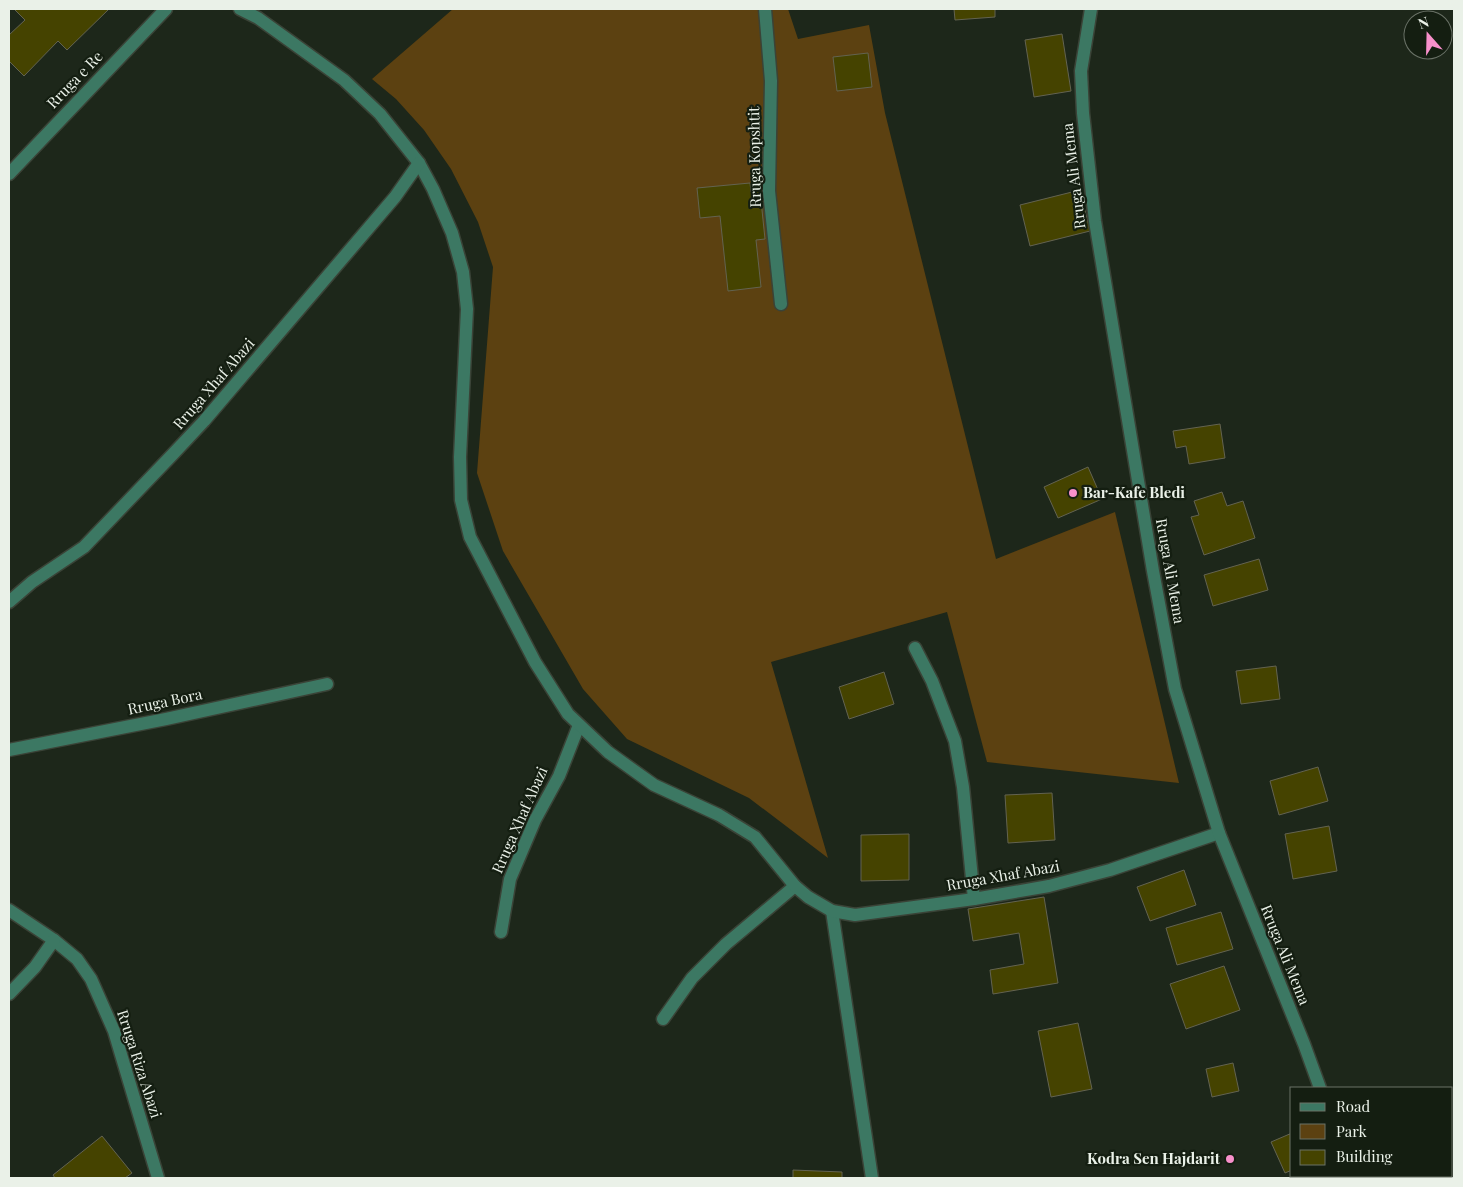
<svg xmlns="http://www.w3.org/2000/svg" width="1463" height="1187" viewBox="0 0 1463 1187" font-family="'Playfair Display',serif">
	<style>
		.green { fill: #5c4111 }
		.building { fill: #454300; stroke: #636351 }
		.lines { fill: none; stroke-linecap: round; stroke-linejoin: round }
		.service-casing { stroke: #3a4337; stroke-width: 15 }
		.minor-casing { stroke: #3a4337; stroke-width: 15 }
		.tertiary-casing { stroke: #3a4337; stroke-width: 15 }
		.service { stroke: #3c7863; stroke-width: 12 }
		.minor { stroke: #3c7863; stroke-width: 12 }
		.tertiary { stroke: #3c7863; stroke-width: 12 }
		.poi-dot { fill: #f890cb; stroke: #141e11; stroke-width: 2 }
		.labels { text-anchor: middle; stroke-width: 4.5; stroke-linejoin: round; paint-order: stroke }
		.street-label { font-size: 15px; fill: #eaf1e8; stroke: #141e11 }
		.poi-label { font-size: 15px; font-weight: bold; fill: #eaf1e8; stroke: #141e11; text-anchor: start }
	</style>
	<rect width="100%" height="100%" fill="#1d271a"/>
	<polygon class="green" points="453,9 788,9 798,39 869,25 885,113 996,559 1115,512 1179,783 987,762 947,612 771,662 828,858 749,798 627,739 583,689 503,551 477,473 493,267 478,222 451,169 424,130 396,99 372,79"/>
	<g class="building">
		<polygon points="14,9 109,9 67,50 58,41 24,76 9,61 9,35 25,20"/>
		<polygon points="954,9 995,9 995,17 955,20"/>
		<polygon points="1062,34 1071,91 1034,97 1025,40"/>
		<polygon points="868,53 872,87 837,91 833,57"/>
		<polygon points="750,183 751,192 760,191 765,239 756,240 761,287 728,291 720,216 700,218 697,188"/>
		<polygon points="1080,190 1090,231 1030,246 1020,205"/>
		<polygon points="1220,424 1225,458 1189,464 1186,446 1176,448 1173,431"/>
		<polygon points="1088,467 1102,499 1058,518 1044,487"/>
		<polygon points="1222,492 1227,506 1243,501 1255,538 1204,555 1191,517 1199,515 1194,501"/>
		<polygon points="1259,559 1268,590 1213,606 1204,575"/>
		<polygon points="1276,666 1280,699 1241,704 1236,671"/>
		<polygon points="884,672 894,704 849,719 839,687"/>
		<polygon points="1318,767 1328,801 1279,815 1270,781"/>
		<polygon points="1052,793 1055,840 1008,843 1005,795"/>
		<polygon points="1329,826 1337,871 1293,879 1285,834"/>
		<polygon points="909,834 909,880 861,881 861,835"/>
		<polygon points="1184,870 1196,905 1150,921 1137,887"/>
		<polygon points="1044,897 1058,983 993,994 990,970 1024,964 1019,933 973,941 968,909"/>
		<polygon points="1221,912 1233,949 1177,965 1166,928"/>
		<polygon points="1224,966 1240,1010 1186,1029 1170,984"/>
		<polygon points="1078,1023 1092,1089 1051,1097 1038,1031"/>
		<polygon points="1233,1063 1239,1091 1212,1097 1206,1069"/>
		<polygon points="1292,1133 1292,1170 1285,1173 1271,1142"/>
		<polygon points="102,1136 132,1173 125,1178 55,1178 53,1175"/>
		<polygon points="793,1170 842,1172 842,1178 793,1178"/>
	</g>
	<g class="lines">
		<defs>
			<g id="service">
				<polyline points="915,648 932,681 955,741 963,787 974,899"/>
				<polyline points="832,911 872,1178"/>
				<polyline points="501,932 510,879 535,820 559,776 579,725"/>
				<polyline points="663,1019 692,978 726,944 795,886"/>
			</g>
			<g id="minor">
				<polyline points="240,9 258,18 344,80 380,114 419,163 433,189 452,233 463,272 467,309 460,457 461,500 470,537 535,662 568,714 608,752 654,785 719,815 755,837 795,886 808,897 832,911 855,915 974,899 1049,886 1110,870 1219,833"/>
				<polyline points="765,9 771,81 769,191 781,304"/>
				<polyline points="9,174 166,9"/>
				<polyline points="9,602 32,582 84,547 173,454 204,421 395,197 419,163"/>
				<polyline points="9,750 166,719 327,684"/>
				<polyline points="9,910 54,940 77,959 91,979 114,1031 158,1178"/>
				<polyline points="9,994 35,967 54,940"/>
			</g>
			<g id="tertiary">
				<polyline points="1091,9 1081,71 1083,113 1095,221 1153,571 1175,689 1219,833 1304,1044 1320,1088"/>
				<polyline points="1358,1176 1359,1178"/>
			</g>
		</defs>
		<use href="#service" class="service-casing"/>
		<use href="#minor" class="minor-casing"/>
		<use href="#tertiary" class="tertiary-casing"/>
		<use href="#service" class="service"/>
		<use href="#minor" class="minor"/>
		<use href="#tertiary" class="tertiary"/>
	</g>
	<g class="poi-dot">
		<circle cx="1073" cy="493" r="5"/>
		<circle cx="1230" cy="1159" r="5"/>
	</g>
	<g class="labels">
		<g class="street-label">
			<text transform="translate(75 80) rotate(-46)" y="5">Rruga e Re</text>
			<text transform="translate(755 157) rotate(-91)" y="5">Rruga Kopshtit</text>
			<text transform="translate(1074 176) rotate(-97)" y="5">Rruga Ali Mema</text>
			<text transform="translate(214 384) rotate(-49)" y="5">Rruga Xhaf Abazi</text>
			<text transform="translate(1170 571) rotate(80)" y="5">Rruga Ali Mema</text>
			<text transform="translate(165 702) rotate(-12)" y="5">Rruga Bora</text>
			<text transform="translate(520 820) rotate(-66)" y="5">Rruga Xhaf Abazi</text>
			<text transform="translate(1003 876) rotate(-10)" y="5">Rruga Xhaf Abazi</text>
			<text transform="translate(1285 955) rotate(68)" y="5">Rruga Ali Mema</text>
			<text transform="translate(139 1064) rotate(72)" y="5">Rruga Riza Abazi</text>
		</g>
		<g class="poi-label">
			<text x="1083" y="498">Bar-Kafe Bledi</text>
			<text x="1220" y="1164" text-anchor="end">Kodra Sen Hajdarit</text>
		</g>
	</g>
	<rect width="1463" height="1187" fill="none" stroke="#eaf1e8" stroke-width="20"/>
	<rect x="1290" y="1087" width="162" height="90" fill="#141e11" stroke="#6a7267"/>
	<rect x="1300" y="1103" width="25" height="8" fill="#3c7863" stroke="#6a7267"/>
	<text x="1336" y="1112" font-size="15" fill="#eaf1e8">Road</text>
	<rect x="1300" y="1124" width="25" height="15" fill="#5c4111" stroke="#6a7267"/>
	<text x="1336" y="1137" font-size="15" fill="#eaf1e8">Park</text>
	<rect x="1300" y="1150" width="25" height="15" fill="#454300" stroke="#6a7267"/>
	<text x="1336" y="1162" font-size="15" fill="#eaf1e8">Building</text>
	<g transform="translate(1428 35) rotate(340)"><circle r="24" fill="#141e11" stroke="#6a7267"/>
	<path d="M0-4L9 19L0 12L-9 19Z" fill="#f890cb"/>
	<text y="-8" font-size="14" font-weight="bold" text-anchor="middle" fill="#eaf1e8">N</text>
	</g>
</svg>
